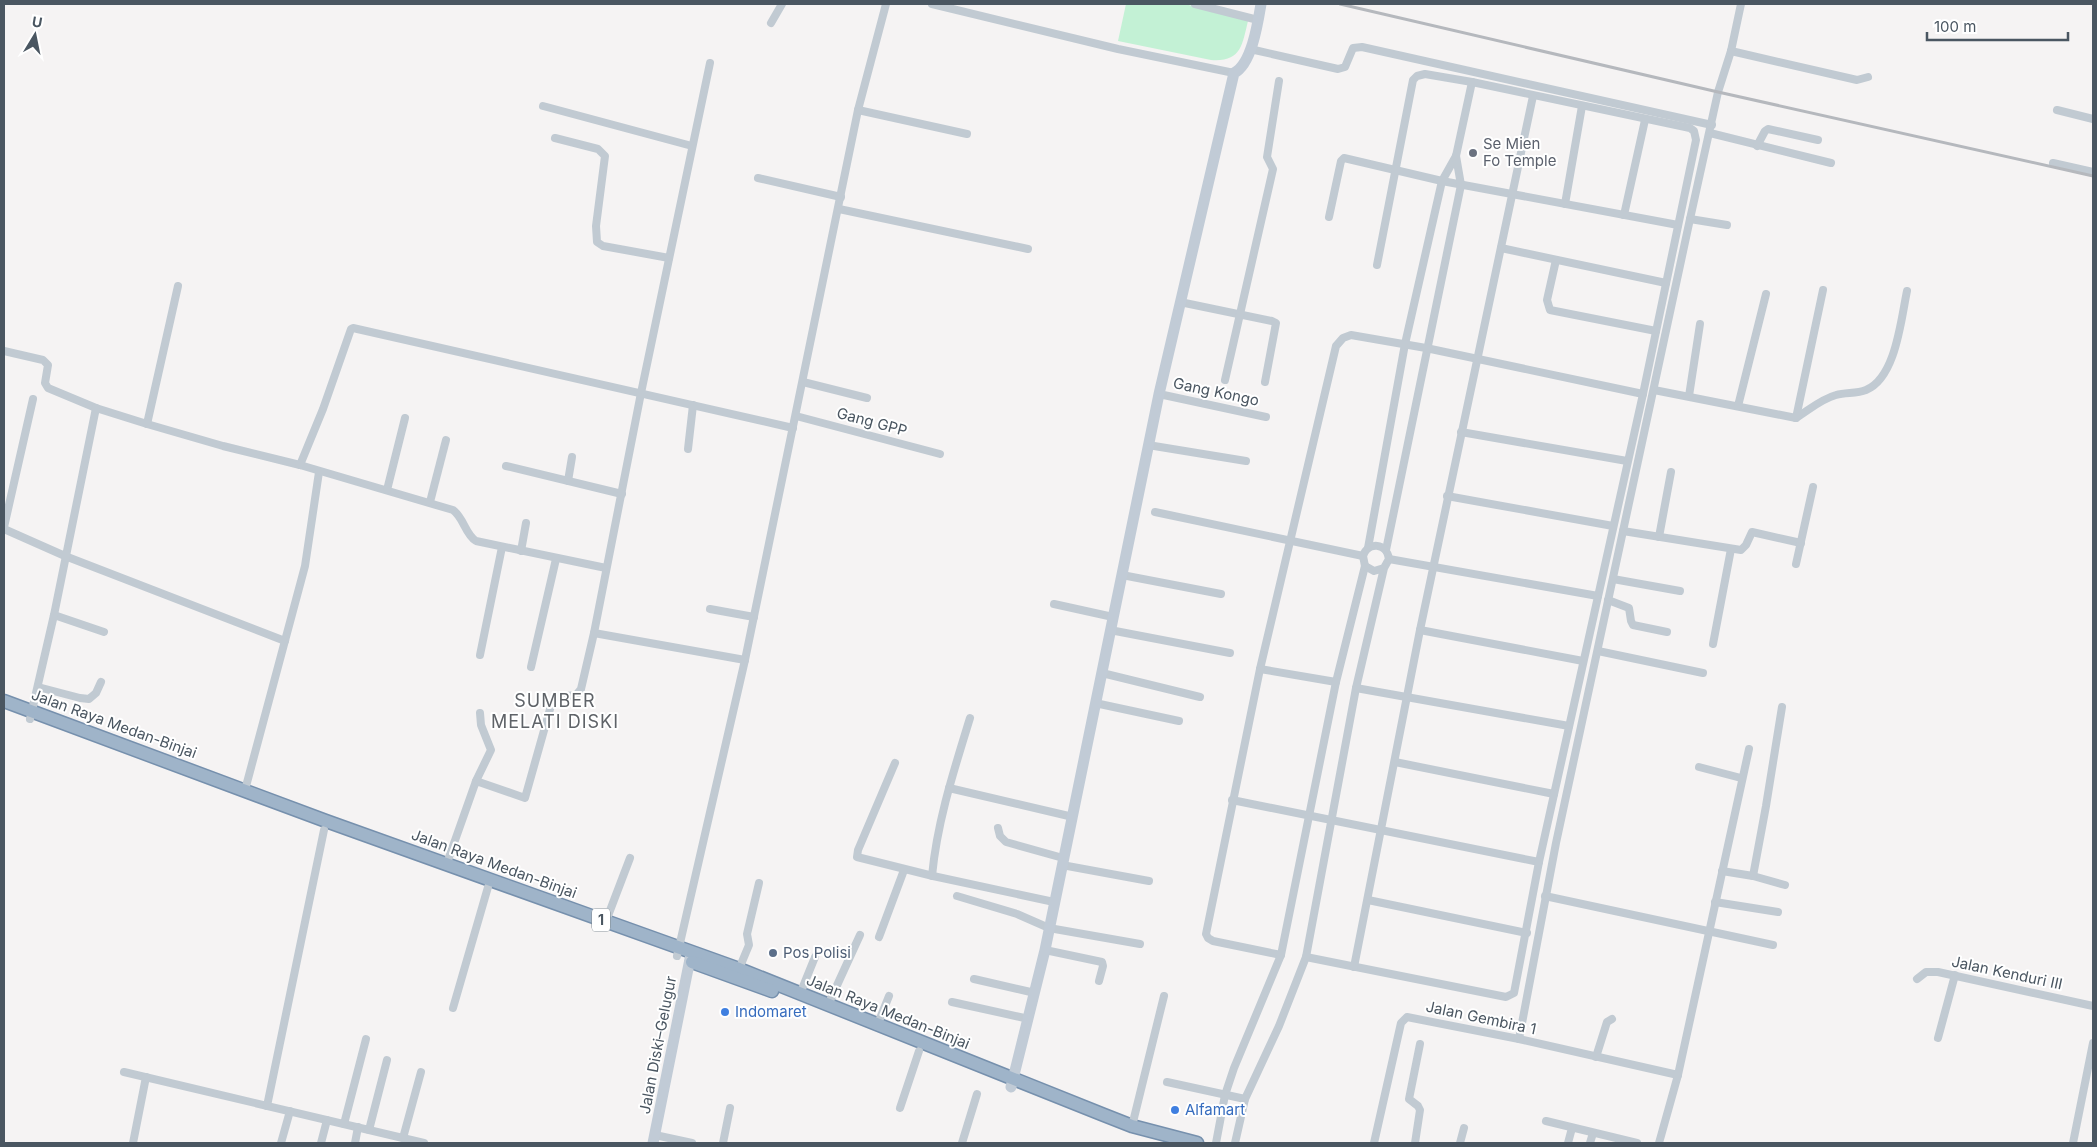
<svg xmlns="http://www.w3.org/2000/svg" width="2097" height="1147" viewBox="0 0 2097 1147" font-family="Inter,sans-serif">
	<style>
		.green { fill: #c3f1d5 }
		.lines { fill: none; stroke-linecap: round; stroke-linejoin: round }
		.trunk-casing { stroke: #7690ad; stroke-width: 15 }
		.minor { stroke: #c1cad2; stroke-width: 8 }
		.secondary { stroke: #c1cbd6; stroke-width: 11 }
		.trunk { stroke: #9fb4c9; stroke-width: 12 }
		.rail { stroke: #b5b8bd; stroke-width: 3 }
		.worship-dot { fill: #6b7280; stroke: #fff; stroke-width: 2 }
		.service-dot { fill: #5c6f8a; stroke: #fff; stroke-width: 2 }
		.shop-dot { fill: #3f7fe0; stroke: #fff; stroke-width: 2 }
		.labels { text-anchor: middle; stroke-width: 4; stroke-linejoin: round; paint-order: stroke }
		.shield { fill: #fff; stroke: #808990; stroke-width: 1 }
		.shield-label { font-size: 14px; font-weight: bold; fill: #4a5661 }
		.worship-label { font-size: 15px; fill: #5b616d; stroke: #fff; text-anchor: start }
		.street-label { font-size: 15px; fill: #4a5661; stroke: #fff }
		.service-label { font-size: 15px; fill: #4e5e75; stroke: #fff; text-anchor: start }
		.shop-label { font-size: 15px; fill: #366cbe; stroke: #fff; text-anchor: start }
		.quarter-label { font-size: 18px; letter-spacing: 1px; fill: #5f6368; stroke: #fff }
	</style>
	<rect width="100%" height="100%" fill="#f5f3f3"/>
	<path class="green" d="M1126,4H1185L1248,21C1242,46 1241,62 1211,60L1118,41Z"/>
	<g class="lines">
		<defs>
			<g id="trunk">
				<polyline points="4,701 326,821 739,969 1104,1115 1132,1126 1197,1143"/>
				<polyline points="692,962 772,991"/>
			</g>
		</defs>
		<use href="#trunk" class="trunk-casing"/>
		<g class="minor">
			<polyline points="932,4 1118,49 1234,73"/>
			<polyline points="1195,4 1258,20"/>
			<polyline points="771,23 782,4"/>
			<polyline points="1250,49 1338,69 1345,67 1353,48 1362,47 1712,125"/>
			<polyline points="1731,51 1857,80 1868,77"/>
			<polyline points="543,106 692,146"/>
			<polyline points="858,110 967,134"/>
			<polyline points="2057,110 2093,119"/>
			<polyline points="1710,133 1831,163"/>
			<polyline points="555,138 598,149 605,156 596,226 597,242 603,246 669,258"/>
			<polyline points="1757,146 1765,131 1768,129 1818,140"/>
			<polyline points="2053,163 2093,172"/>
			<polyline points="758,178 841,197"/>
			<polyline points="1565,204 1582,106"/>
			<polyline points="839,209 1028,249"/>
			<polyline points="1624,215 1645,120"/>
			<polyline points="1329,217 1341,161 1344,158 1442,181 1678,225"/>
			<polyline points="1690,219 1727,225"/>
			<polyline points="1501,248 1666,283"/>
			<polyline points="1556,260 1547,300 1550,310 1656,331"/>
			<polyline points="1180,302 1272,321 1276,323 1265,382"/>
			<path d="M4,351L43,360L48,365L45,383L48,388L96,408L147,424L223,446L300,465L453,510C464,518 465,534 476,541L606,568"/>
			<polyline points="1225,380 1273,169 1267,157 1279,81"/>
			<polyline points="803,382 867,398"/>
			<path d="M1654,390L1796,418C1809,410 1821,399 1836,395C1846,392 1856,394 1866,390C1896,378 1901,319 1907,291"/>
			<polyline points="1159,394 1266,417"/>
			<polyline points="1689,396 1700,324"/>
			<polyline points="1738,406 1766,294"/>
			<polyline points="796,416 940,454"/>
			<polyline points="1796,418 1823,290"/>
			<polyline points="147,424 178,286"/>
			<polyline points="1461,432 1627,461"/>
			<polyline points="1148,445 1246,461"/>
			<polyline points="688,449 693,405"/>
			<polyline points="300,465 323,409 351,329 353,328 793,428"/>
			<polyline points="506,466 622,494"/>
			<polyline points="568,481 572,457"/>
			<polyline points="387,490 405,418"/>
			<polyline points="1447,496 1613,526"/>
			<polyline points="430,502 446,440"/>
			<polyline points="1155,512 1363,556"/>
			<polyline points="4,527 33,399"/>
			<polyline points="4,529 65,556 285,641"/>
			<polyline points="1623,531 1741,550 1746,545 1752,532 1801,543"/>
			<polyline points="1659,537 1671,472"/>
			<polyline points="1368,548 1405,344 1442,181 1456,156 1472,82"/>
			<polyline points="1386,550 1461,185 1456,156"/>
			<polyline points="521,551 526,523"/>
			<polyline points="1389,559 1598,596"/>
			<polyline points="1796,564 1813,487"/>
			<polyline points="1122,575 1221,594"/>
			<polyline points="1613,579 1680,591"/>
			<polyline points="1608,600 1629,608 1631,621 1633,625 1667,632"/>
			<polyline points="1054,604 1113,617"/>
			<polyline points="710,609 754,617"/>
			<polyline points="54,615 104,632"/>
			<polyline points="1110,630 1230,653"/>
			<polyline points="1420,630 1583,661"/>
			<polyline points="594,633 745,660"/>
			<polyline points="1713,644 1731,549"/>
			<polyline points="1598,651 1703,673"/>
			<polyline points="480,655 502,547"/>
			<polyline points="531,667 556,559"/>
			<polyline points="1260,669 1336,682"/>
			<polyline points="1102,673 1200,697"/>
			<polyline points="38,687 80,698 89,699 96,693 101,682"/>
			<polyline points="1356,688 1569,726"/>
			<polyline points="1095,703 1179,721"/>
			<polyline points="30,719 54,615 96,408"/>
			<polyline points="1395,762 1554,794"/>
			<polyline points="895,763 858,850 857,857 933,876 1054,902"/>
			<polyline points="1699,767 1741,778"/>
			<polyline points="476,781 491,750 481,725 480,713"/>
			<polyline points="949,788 1073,817"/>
			<polyline points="245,790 305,566 319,472"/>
			<polyline points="1232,800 1539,862"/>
			<polyline points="998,828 1000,836 1006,842 1063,858"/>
			<polyline points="447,863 476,781 525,798 552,702 556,697 576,695 581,689 594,633 641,393 710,63"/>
			<polyline points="1062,865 1149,881"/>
			<polyline points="1722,871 1753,876 1785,885"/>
			<path d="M932,876C937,822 954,770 970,718"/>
			<polyline points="1753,876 1766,806 1782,707"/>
			<polyline points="957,896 1017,914 1049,928 1140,944"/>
			<polyline points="1545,896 1773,945"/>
			<polyline points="1368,900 1527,933"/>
			<polyline points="1715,902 1778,912"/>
			<polyline points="606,921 630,858"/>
			<polyline points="879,937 904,870"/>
			<polyline points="1045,950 1102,962 1103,966 1099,981"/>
			<polyline points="1281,955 1213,941 1208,938 1206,934 1260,669 1336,346 1343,338 1351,335 1426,348 1643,394"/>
			<polyline points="677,956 745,660 858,110 886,4"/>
			<polyline points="1306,957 1506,997 1514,993 1539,862 1643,394 1696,140 1694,131 1690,128 1472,82 1425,74 1417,76 1413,80 1377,265"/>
			<polyline points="1354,967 1420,630 1533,96"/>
			<polyline points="739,969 749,945 747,934 759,883"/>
			<polyline points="974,979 1035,993"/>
			<polyline points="1917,979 1926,972 1938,972 2093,1006"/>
			<polyline points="800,994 815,957"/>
			<polyline points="952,1002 1029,1019"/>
			<polyline points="828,1005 860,935"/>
			<polyline points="453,1008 488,887"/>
			<polyline points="877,1026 889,996"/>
			<polyline points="1938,1038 1955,975"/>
			<polyline points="1519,1039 1556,843 1690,219 1718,92 1731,51 1741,4"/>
			<polyline points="1596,1057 1607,1022 1612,1019"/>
			<polyline points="124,1072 424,1143"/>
			<polyline points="1167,1082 1245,1099"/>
			<polyline points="267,1106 324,830"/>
			<polyline points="900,1108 919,1051"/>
			<polyline points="1546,1121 1637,1143"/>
			<polyline points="344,1124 366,1039"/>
			<polyline points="1132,1126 1164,996"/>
			<polyline points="369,1130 387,1060"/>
			<polyline points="655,1135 692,1143"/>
			<polyline points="403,1138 421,1072"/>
			<polyline points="133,1143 146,1077"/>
			<polyline points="281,1143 290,1111"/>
			<polyline points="321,1143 327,1120"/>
			<polyline points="355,1143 358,1127"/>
			<polyline points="723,1143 730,1108"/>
			<polyline points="962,1143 977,1094"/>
			<polyline points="1216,1143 1225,1095 1234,1068 1281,955 1336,682 1365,566"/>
			<path d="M1235,1143L1245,1099L1279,1026L1306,957L1356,688L1384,568L1389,559C1387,543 1368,541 1363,556L1365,566L1374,571L1384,568"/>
			<polyline points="1374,1143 1401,1023 1407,1017 1519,1039 1678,1075"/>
			<polyline points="1415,1143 1420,1110 1418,1106 1409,1099 1420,1044"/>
			<polyline points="1460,1143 1464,1128"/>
			<polyline points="1568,1143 1572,1128"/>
			<polyline points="1590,1143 1593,1133"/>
			<polyline points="1659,1143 1678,1075 1749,749"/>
			<polyline points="2073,1143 2093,1043"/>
		</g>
		<g class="secondary">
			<path d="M1011,1087L1045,950L1159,394L1234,73C1252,64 1258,22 1261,4"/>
			<polyline points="653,1143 691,954"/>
		</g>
		<use href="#trunk" class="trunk"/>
		<polyline class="rail" points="1340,4 1718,92 2093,176"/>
	</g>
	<circle class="worship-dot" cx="1473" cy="153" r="5"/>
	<circle class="service-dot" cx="773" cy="953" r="5"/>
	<g class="shop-dot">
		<circle cx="725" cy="1012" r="5"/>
		<circle cx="1175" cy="1110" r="5"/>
	</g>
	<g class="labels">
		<rect class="shield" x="592" y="908.5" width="18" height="23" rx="4"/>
		<g class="shield-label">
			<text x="601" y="925">1</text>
		</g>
		<g class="worship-label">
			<text x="1483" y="149">Se Mien<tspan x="1483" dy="17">Fo Temple</tspan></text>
		</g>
		<g class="street-label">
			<text transform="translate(1216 392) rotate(12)" y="5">Gang Kongo</text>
			<text transform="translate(872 422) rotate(15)" y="5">Gang GPP</text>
			<text transform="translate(114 724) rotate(20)" y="5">Jalan Raya Medan-Binjai</text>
			<text transform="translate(494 864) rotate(20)" y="5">Jalan Raya Medan-Binjai</text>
			<text transform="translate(2007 973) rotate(12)" y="5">Jalan Kenduri III</text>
			<text transform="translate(888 1012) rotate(22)" y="5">Jalan Raya Medan-Binjai</text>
			<text transform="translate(1481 1018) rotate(12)" y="5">Jalan Gembira 1</text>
			<text transform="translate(658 1045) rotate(-79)" y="5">Jalan Diski–Gelugur</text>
		</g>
		<g class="service-label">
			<text x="783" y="958">Pos Polisi</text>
		</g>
		<g class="shop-label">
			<text x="735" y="1017">Indomaret</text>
			<text x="1185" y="1115">Alfamart</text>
		</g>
		<g class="quarter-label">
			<text x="555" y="707">SUMBER<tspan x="555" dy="21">MELATI DISKI</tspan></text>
		</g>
	</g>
	<rect width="2097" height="1147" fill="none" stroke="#4a5661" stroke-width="10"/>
	<g transform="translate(35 35) rotate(10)" stroke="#ffffff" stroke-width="4" paint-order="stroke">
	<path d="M0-4L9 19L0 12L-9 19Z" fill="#4a5661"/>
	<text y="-8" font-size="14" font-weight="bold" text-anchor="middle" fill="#4a5661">U</text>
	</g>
	<path d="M1927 32v8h141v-8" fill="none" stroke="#4a5661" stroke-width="2.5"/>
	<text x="1934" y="32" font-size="15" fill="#4a5661" stroke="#ffffff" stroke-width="4" paint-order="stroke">100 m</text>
</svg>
